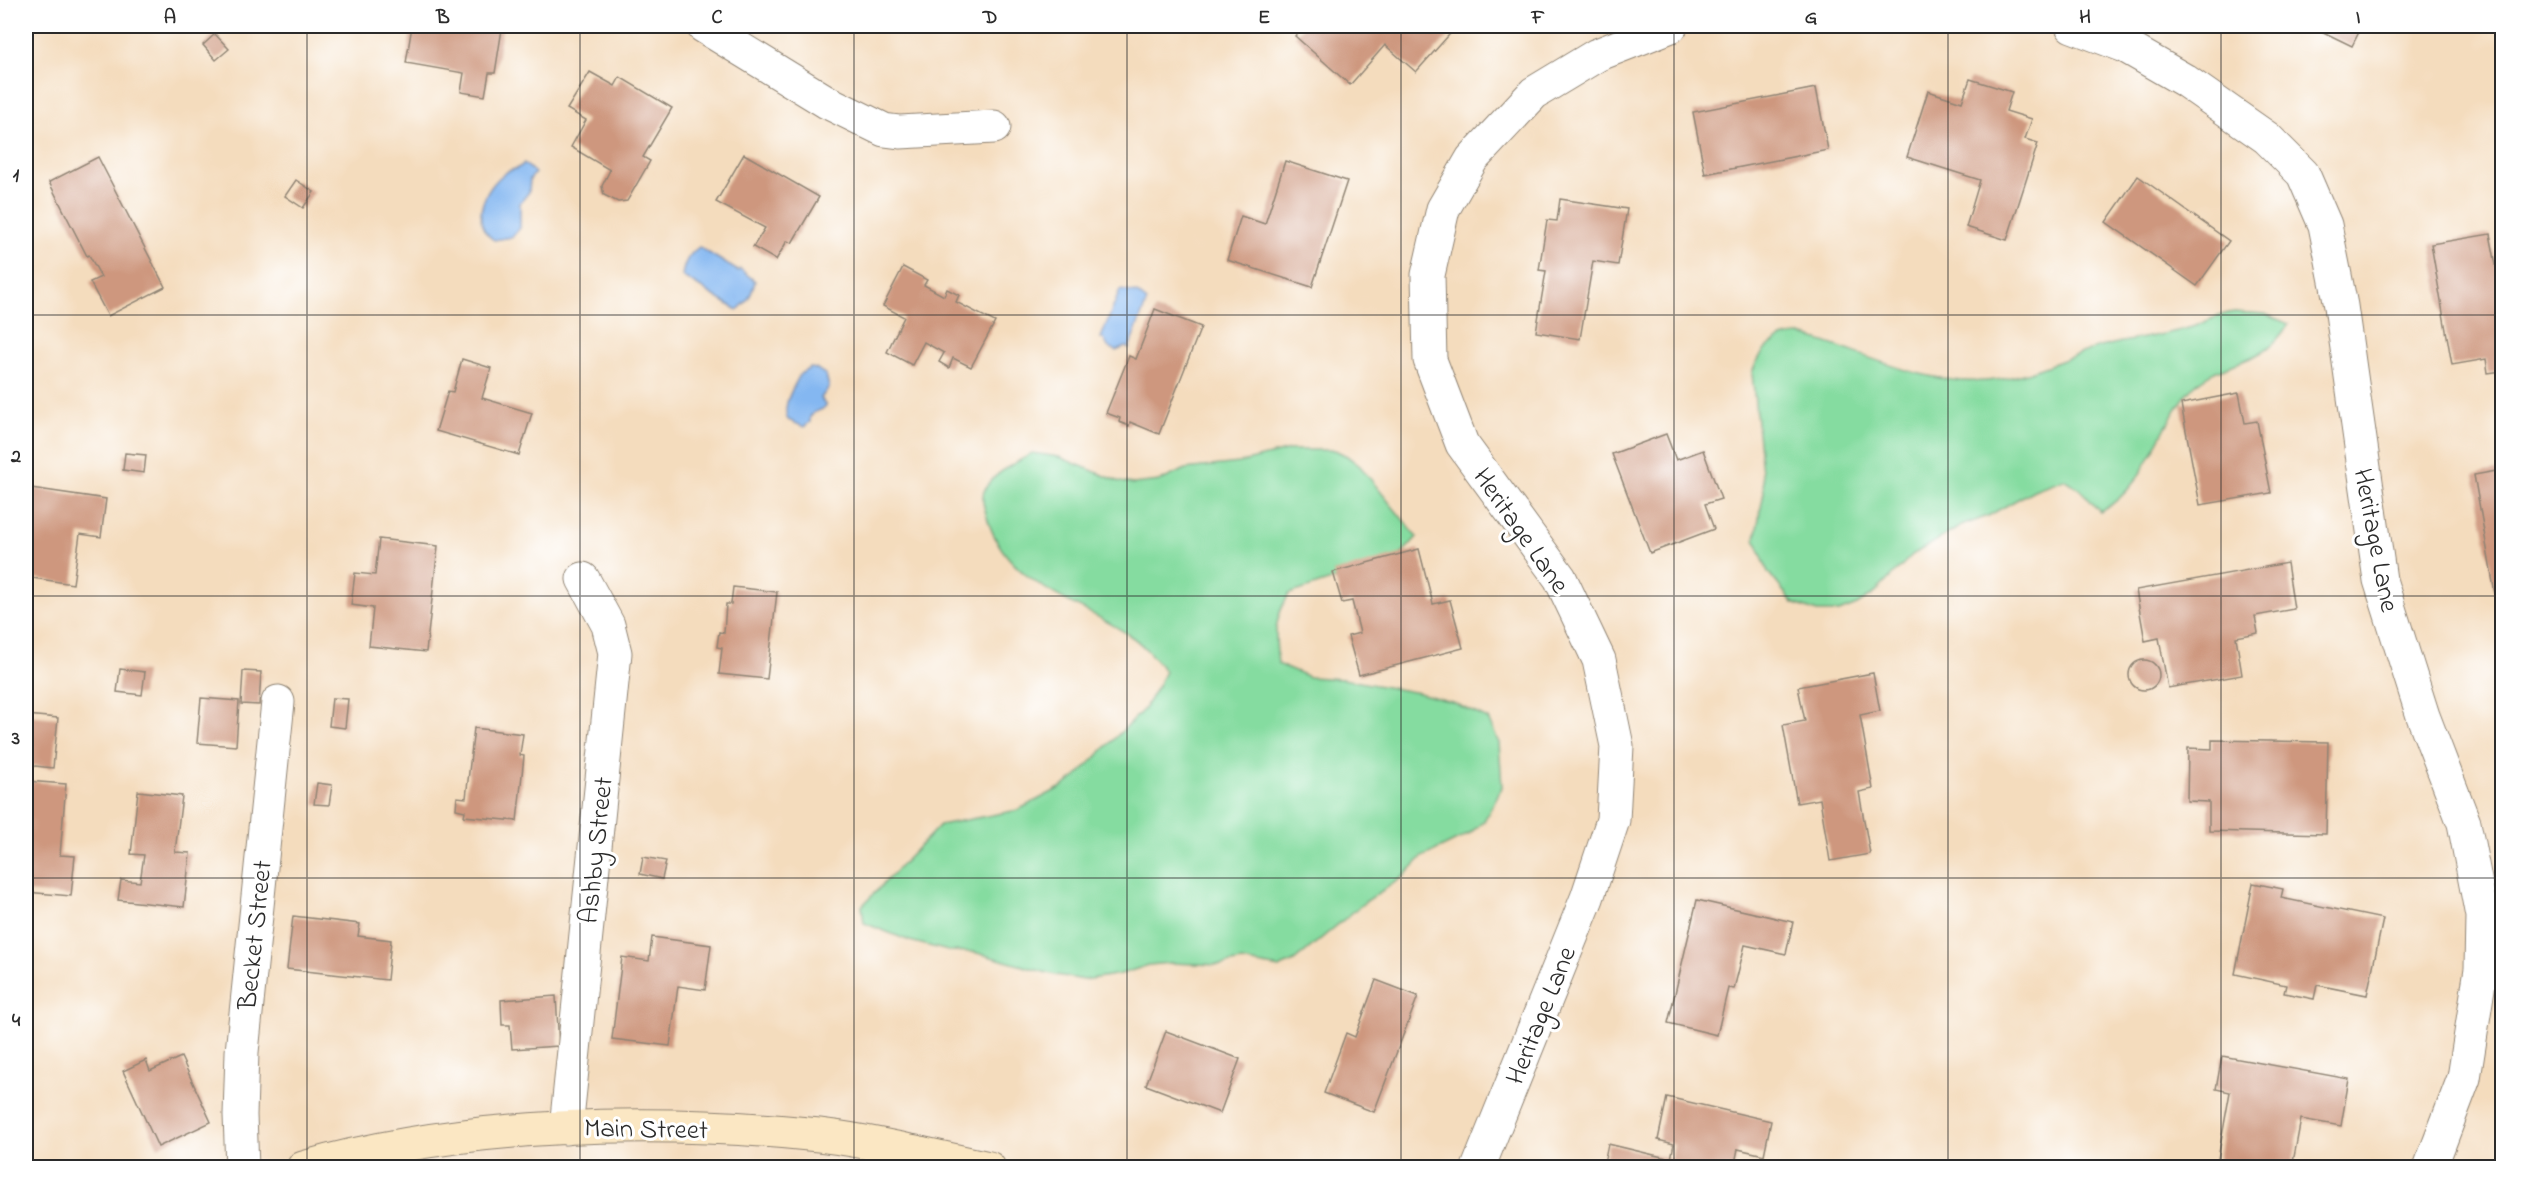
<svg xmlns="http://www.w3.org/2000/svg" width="2528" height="1193" viewBox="0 0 2528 1193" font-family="'Indie Flower',sans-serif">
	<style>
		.green { fill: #85dca0; stroke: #588466; stroke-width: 1.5 }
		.water { fill: #84b7f1; stroke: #58718e; stroke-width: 1.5 }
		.building { fill: #ce977e }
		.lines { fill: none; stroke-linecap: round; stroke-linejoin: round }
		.minor-casing { stroke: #908474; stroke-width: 35 }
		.secondary-casing { stroke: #908474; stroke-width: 35 }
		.minor { stroke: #fff; stroke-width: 33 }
		.secondary { stroke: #fbe7c3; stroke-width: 33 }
		.grid { fill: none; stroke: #2b2b2b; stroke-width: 1.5; stroke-opacity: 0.55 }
		.labels { text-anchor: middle; stroke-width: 6; stroke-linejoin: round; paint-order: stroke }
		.street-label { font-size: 27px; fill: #2b2b2b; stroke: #fff }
		.neatline { fill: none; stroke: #2b2b2b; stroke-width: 2 }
		.grid-label { font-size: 20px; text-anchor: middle; font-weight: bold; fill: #2b2b2b }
	</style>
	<rect width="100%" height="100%" fill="#fff"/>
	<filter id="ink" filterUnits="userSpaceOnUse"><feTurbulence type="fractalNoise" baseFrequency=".0167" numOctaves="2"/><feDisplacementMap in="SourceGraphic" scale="12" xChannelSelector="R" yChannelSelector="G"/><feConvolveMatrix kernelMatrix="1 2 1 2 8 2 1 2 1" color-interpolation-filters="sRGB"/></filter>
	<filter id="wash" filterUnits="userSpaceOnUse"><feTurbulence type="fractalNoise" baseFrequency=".008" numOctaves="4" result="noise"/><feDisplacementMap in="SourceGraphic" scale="24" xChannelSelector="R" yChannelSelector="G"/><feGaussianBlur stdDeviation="1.35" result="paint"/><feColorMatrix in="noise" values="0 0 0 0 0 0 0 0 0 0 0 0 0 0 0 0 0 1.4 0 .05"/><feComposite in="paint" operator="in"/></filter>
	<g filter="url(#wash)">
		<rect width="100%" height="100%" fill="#f4dcbd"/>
		<g class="green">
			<path d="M2234,312L2265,314L2289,324C2281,335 2273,346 2260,353C2240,365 2212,368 2195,385C2157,424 2151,484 2100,512L2081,490L2064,479L2034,490L1988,516L1961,526L1912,555L1874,594L1857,605L1839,612H1817L1793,603L1768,572L1755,539L1764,492L1752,373C1760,350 1776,334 1801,335C1861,351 1921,385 1985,381C2023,379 2058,360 2094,349C2126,339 2160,337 2192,327C2207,322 2218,314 2234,312Z"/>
			<path d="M1289,450H1335L1347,456L1360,466L1417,537L1400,556L1355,579L1331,580L1289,594C1273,621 1275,634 1278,664L1309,677L1343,679L1419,693L1452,702L1488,719L1499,743L1502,787L1484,821L1469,834L1422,857L1403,877L1365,902L1294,961L1279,968L1242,961L1221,965L1170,963L1149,965L1121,974L1084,980L1051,974L974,952L948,951L910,941L864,923L862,906L940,825L1018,810L1060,788L1076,777L1144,709L1159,684L1165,671C1154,658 1143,644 1129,635C1078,601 1007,585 988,520C985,510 980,499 985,489C994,472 1017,463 1032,453L1059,457L1120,482L1133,484L1160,481L1185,469L1239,463Z"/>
		</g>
		<g class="water">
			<path d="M524,163L535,173L530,179L529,192L520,203V228L512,237L494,240C469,223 484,188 505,173C512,168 518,171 524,163Z"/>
			<path d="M699,247L738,271L740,269L755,281C752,294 748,302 737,310L682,276C684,263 688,255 699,247Z"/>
			<polygon points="1120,290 1137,293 1147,301 1129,348 1125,347 1116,351 1108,347 1104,339 1101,338"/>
			<path d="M810,368L817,369L826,375L829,387L821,398L826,406L825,408L813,413L810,417V422L804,427L788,420C781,404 794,388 800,374Z"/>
		</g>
		<g id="blocks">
			<g class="building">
				<polygon points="412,26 483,26 502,29 495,73 489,73 485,96 461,92 464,73 406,63"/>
				<polygon points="1304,26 1457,26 1416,72 1385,45 1350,85 1295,36"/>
				<polygon points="2311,26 2362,26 2352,46"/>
				<polygon points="215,34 229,49 216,60 203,45"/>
				<polygon points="590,72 615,86 620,77 672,108 643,157 650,161 627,201 618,202 604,195 602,186 610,170 571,147 586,120 567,109"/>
				<polygon points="1970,79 2012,92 2006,111 2032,119 2025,139 2038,143 2007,240 1966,227 1980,180 1907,157 1928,91 1962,102"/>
				<polygon points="1816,88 1828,150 1705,174 1693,112"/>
				<polygon points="744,154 819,197 792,243 787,241 776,260 753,247 765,228 716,202"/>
				<polygon points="98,157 165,287 108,316 90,282 101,277 89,255 87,256 49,182"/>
				<polygon points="1285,161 1347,181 1312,287 1227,260 1241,216 1265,224"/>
				<polygon points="2138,176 2229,241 2197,286 2106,222"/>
				<polygon points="296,180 314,192 303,208 285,196"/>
				<polygon points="1560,199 1627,209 1618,265 1593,261 1580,339 1536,332 1546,271 1539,270 1547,220 1557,221"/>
				<polygon points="2490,234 2497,270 2502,269 2502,371 2488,373 2486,359 2452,365 2431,244"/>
				<polygon points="903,267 927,280 924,285 944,296 947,289 959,295 956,302 995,322 971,367 953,358 949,368 939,362 944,353 924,342 912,365 887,352 904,317 883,306"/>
				<polygon points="1155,309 1201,327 1159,434 1130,422 1129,426 1119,422 1120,418 1106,413 1129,356 1136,359"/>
				<polygon points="462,359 491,368 482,398 532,413 519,455 436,431 448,391 453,392"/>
				<polygon points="2239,393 2245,423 2257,421 2271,493 2200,505 2181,404"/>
				<polygon points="1666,434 1676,460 1703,450 1721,499 1705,504 1714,529 1650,553 1612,454"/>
				<polygon points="125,453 146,455 144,473 123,470"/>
				<polygon points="2502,470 2502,593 2495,594 2474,475"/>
				<polygon points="31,488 106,499 101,537 80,534 73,584 26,577 26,526"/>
				<polygon points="379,539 438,546 426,652 369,646 373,608 351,605 355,573 375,575"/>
				<polygon points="1419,549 1433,604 1450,600 1463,648 1359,675 1348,636 1360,633 1352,601 1342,603 1333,572"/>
				<polygon points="2287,563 2294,609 2255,616 2258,633 2236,637 2242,675 2168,688 2159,638 2145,641 2136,590"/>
				<polygon points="733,587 777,592 767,679 719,674 722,648 717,647 719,632 724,633 726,604 731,604"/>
				<circle cx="2144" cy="675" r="15"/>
				<polygon points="120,669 145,672 142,695 117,692"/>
				<polygon points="243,671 261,672 259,705 241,704"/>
				<polygon points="1873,673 1880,711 1860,715 1873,789 1859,792 1870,854 1830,861 1820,799 1797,803 1783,725 1805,721 1798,687"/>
				<polygon points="201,698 239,701 236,746 197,743"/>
				<polygon points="332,698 348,699 345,728 329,726"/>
				<polygon points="26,715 58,718 53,768 26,765"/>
				<polygon points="474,728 523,734 520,755 524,756 517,821 464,816 465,811 456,809 457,797 466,798"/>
				<polygon points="2212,740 2328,742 2326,834 2209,831 2209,802 2187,801 2188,748 2212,749"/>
				<polygon points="26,781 66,784 60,855 75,856 71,896 26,892"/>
				<polygon points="317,783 332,785 329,805 314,804"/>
				<polygon points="138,791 182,796 175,852 190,853 184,907 118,900 121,880 140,882 144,855 131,854"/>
				<polygon points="643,857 666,861 662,879 640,874"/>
				<polygon points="2253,883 2283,889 2281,898 2383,919 2367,995 2317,985 2314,999 2284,993 2286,985 2235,974"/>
				<polygon points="1697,900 1793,922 1786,954 1745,945 1734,989 1728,988 1717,1035 1668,1023"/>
				<polygon points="293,916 360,924 358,936 391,940 387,980 287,969"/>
				<polygon points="652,937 711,945 705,990 678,986 670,1046 612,1039 622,957 649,961"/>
				<polygon points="1376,980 1418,996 1374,1112 1324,1093 1346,1033 1355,1037"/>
				<polygon points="556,996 559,1046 512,1049 510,1025 502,1025 501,1000"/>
				<polygon points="1166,1031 1240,1059 1220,1113 1146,1085"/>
				<polygon points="2222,1056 2349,1079 2341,1126 2301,1119 2292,1168 2237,1168 2217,1164 2230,1092 2216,1089"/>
				<polygon points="181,1057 211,1122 158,1147 123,1071 146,1060 150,1071"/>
				<polygon points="1667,1097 1771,1121 1764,1155 1738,1149 1734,1168 1603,1168 1608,1144 1671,1159 1674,1144 1658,1140"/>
			</g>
		</g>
	</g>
	<g filter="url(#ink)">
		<use href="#blocks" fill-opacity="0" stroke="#908474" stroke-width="1.5"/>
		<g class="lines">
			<defs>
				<g id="minor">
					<polyline points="703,26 827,102 884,130 900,132 994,127"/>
					<polyline points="2072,26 2125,46 2184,80 2267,138 2303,174 2325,225 2341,306 2380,580 2423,716 2464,823 2482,916 2481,969 2464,1078 2430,1168"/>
					<polyline points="566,1128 615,653 608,625 583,579"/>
					<polyline points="242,1168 240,1115 242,1052 278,702"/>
					<polyline points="1478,1168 1587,898 1613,820 1617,746 1599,660 1560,578 1462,444 1430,360 1428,275 1443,209 1472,159 1534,93 1597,55 1671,26"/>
				</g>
				<path id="secondary" d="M303,1168C462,1122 655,1118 819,1135C876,1142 933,1156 989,1168"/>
			</defs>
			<use href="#minor" class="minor-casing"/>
			<use href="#secondary" class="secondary-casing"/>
			<use href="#minor" class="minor"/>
			<use href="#secondary" class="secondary"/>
		</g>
	</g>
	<path class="grid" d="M307,26V1168M580,26V1168M854,26V1168M1127,26V1168M1401,26V1168M1674,26V1168M1948,26V1168M2221,26V1168M26,315H2502M26,596H2502M26,878H2502"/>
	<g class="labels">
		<g class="street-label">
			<text transform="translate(1522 530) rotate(55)" y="9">Heritage Lane</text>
			<text transform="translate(2377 540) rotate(79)" y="9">Heritage Lane</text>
			<text transform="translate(595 850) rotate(-84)" y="9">Ashby Street</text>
			<text transform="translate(254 935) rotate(-84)" y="9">Becket Street</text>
			<text transform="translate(1540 1015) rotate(-68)" y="9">Heritage Lane</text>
			<text transform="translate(646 1128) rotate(1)" y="9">Main Street</text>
		</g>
	</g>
	<rect width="2528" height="1193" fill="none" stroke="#fff" stroke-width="66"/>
	<rect x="33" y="33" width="2462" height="1127" class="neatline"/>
	<g class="grid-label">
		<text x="170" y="23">A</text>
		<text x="443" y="23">B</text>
		<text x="717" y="23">C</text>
		<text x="990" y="23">D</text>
		<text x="1264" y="23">E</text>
		<text x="1538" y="23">F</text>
		<text x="1811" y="23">G</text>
		<text x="2085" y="23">H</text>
		<text x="2358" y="23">I</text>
		<text x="16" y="181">1</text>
		<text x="16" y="462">2</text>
		<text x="16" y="744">3</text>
		<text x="16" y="1026">4</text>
	</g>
</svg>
